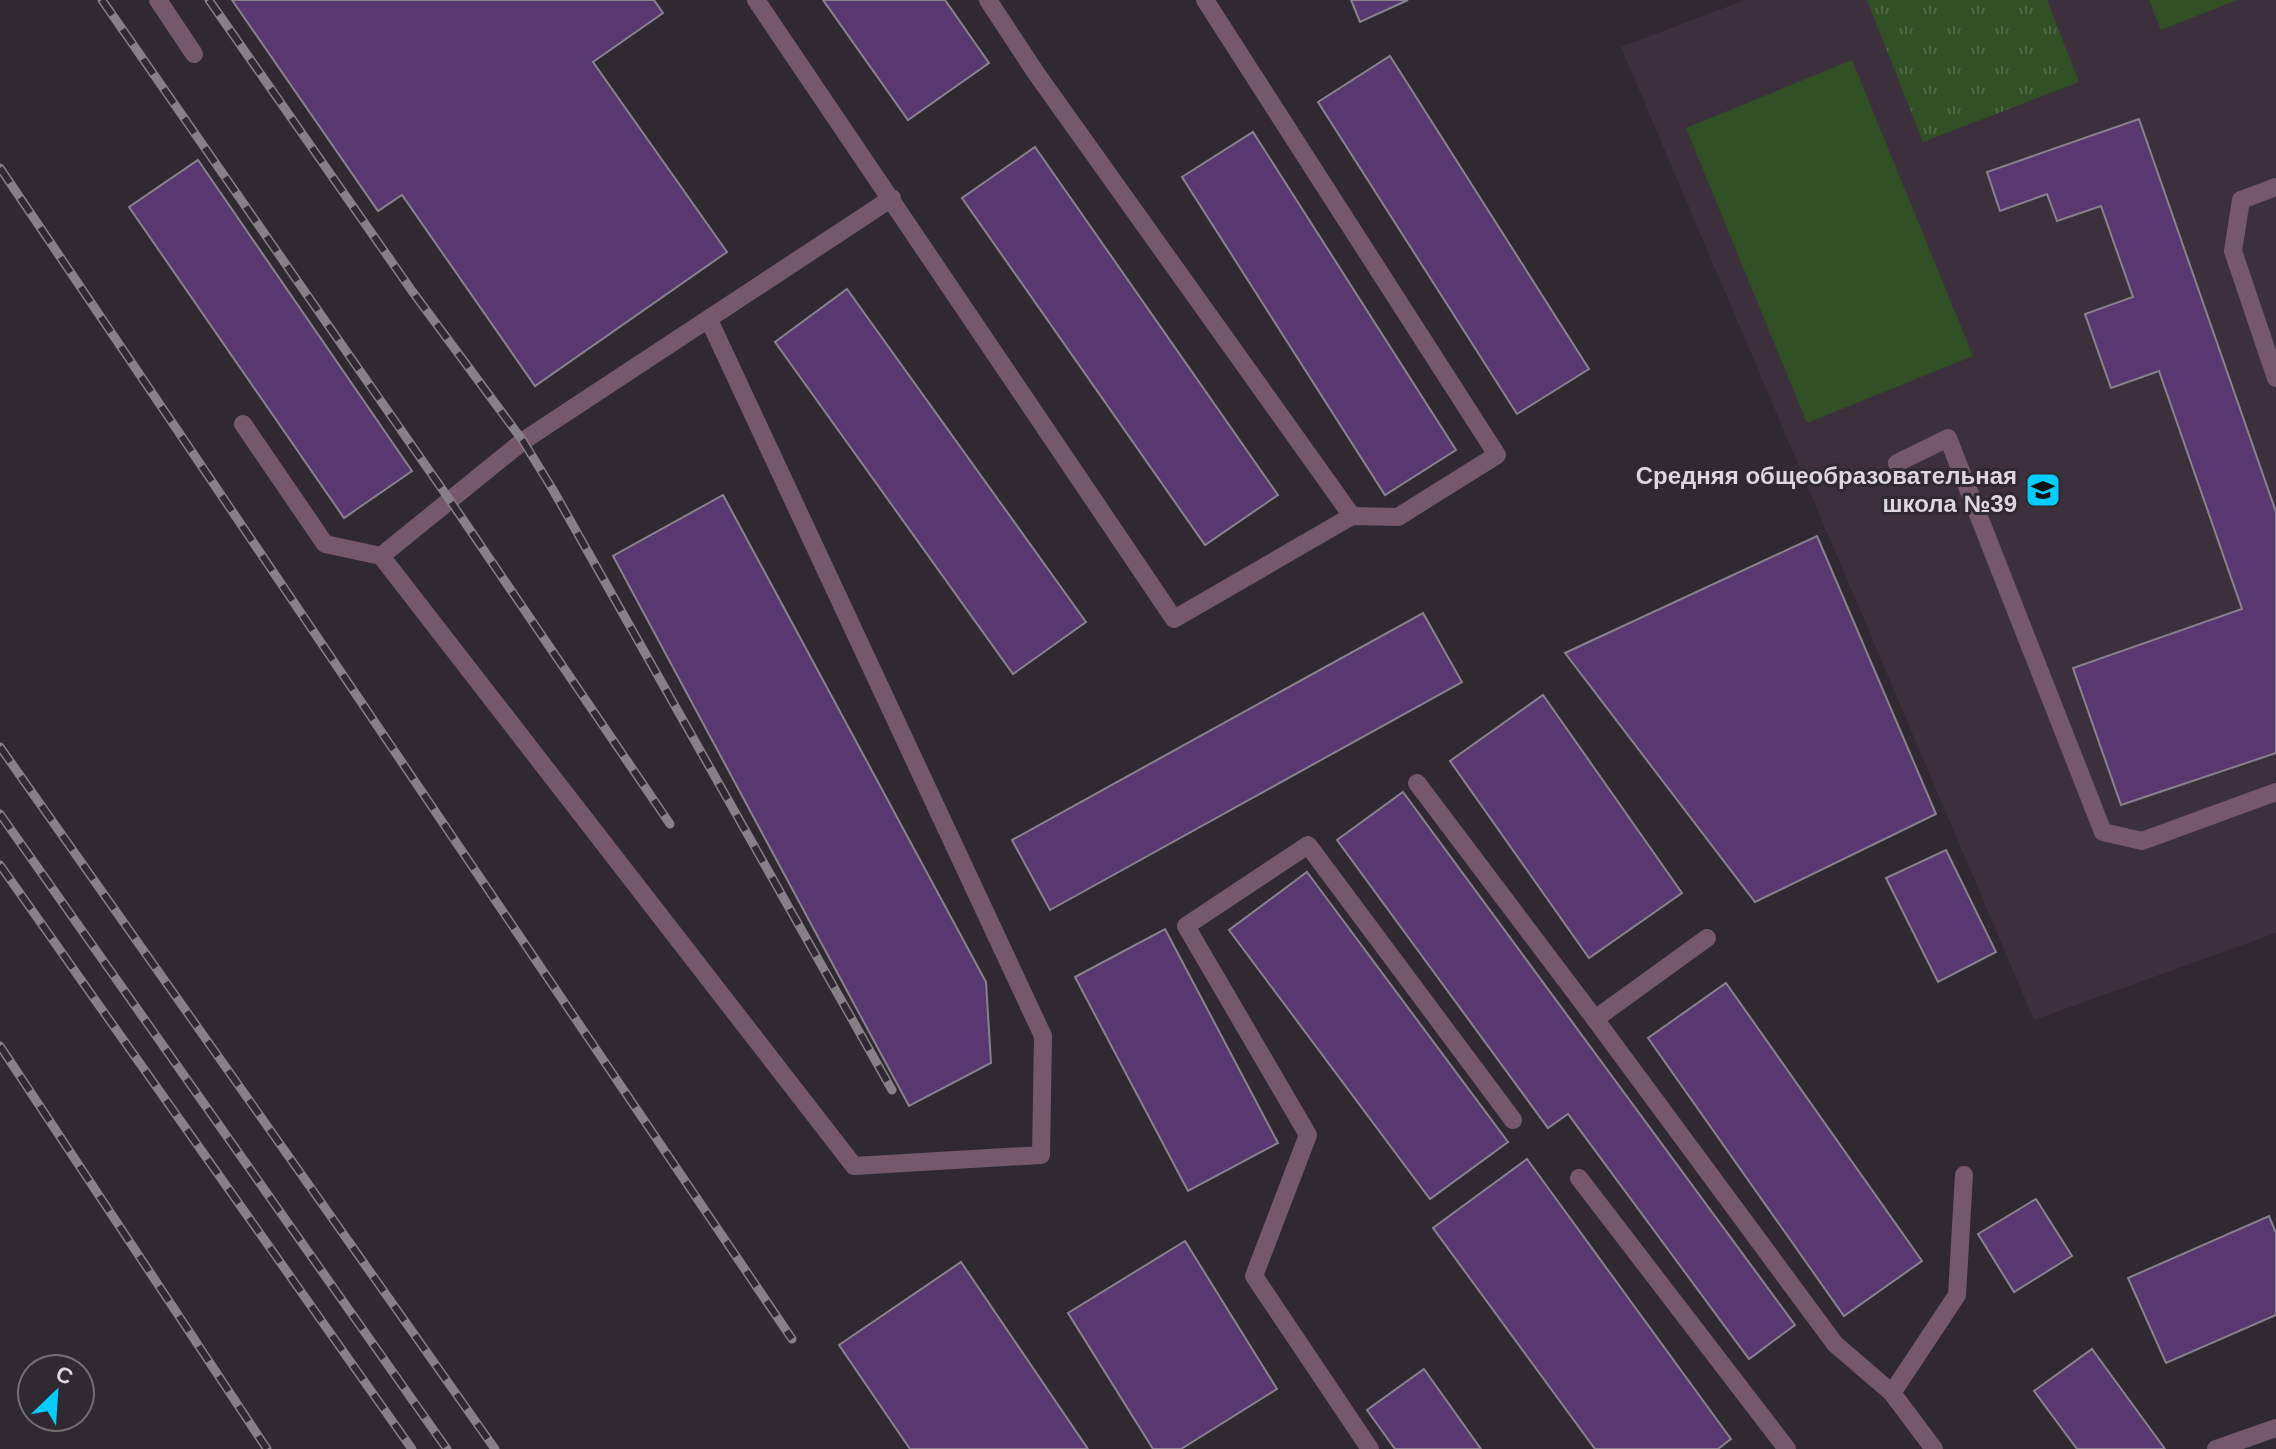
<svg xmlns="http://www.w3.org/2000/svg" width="2276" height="1449" viewBox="0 0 2276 1449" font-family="Helvetica,sans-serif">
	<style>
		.built { fill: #3c303d }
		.green { fill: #325026 }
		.park { fill: url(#park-tufts) }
		.building { fill: #593771; stroke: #88828d; stroke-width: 2 }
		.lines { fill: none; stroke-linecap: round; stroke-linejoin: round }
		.service { stroke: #75596b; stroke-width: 18 }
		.rail-casing { stroke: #868087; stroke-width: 9 }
		.rail { stroke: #302931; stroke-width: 6; stroke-dasharray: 18; stroke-linecap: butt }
		.labels { text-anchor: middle; stroke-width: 6; stroke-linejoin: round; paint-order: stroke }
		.poi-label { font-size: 24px; font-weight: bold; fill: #dbd7dc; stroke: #302931; text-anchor: end }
	</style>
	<defs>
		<pattern id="park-tufts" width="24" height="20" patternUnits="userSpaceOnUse" patternTransform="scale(2)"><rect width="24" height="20" fill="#325026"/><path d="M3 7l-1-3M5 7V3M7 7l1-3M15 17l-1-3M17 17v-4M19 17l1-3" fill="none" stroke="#4f6845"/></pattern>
	</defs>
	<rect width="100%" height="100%" fill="#302931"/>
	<polygon class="built" points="1745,0 2276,0 2276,933 2034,1020 1621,47"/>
	<g class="green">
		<polygon points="2149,0 2237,0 2161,30"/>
		<polygon points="1852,60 1973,356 1807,423 1686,128"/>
	</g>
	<polygon class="park" points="1867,0 2047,0 2079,82 1923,142"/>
	<g class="building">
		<polygon points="232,0 654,0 663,13 593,62 727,252 535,386 402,195 378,211"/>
		<polygon points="823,0 945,0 989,63 908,120"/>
		<polygon points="1351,0 1408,0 1360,22"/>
		<polygon points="1390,56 1589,369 1517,414 1318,102"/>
		<polygon points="2139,119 2276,512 2276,753 2121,805 2073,668 2242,609 2159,371 2111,388 2085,314 2133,297 2101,206 2057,221 2047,194 2000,211 1987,172"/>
		<polygon points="1253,132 1456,450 1385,495 1182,177"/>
		<polygon points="1035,147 1278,495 1205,545 962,198"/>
		<polygon points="198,160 412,471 344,518 129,207"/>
		<polygon points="847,289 1086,622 1013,674 775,342"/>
		<polygon points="723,495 986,982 991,1063 909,1106 613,556"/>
		<polygon points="1817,536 1936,814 1755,902 1565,653"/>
		<polygon points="1423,613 1462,682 1050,910 1012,840"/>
		<polygon points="1543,695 1682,893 1589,958 1450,761"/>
		<polygon points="1403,792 1795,1325 1749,1359 1568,1114 1548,1128 1337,840"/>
		<polygon points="1946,850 1996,952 1938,982 1886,878"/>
		<polygon points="1307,872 1508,1142 1430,1199 1229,930"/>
		<polygon points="1165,929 1278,1143 1188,1191 1075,977"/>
		<polygon points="1726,983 1922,1261 1844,1316 1648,1038"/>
		<polygon points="1527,1159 1731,1439 1718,1449 1595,1449 1433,1228"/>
		<polygon points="2036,1199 2072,1256 2014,1292 1978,1234"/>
		<polygon points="2269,1216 2276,1233 2276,1315 2166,1363 2128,1278"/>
		<polygon points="1185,1241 1277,1389 1181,1449 1153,1449 1068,1313"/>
		<polygon points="961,1262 1088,1449 910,1449 839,1345"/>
		<polygon points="2092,1349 2165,1449 2077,1449 2034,1391"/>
		<polygon points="1424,1369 1481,1449 1395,1449 1367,1410"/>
	</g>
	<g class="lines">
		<g class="service">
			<polyline points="158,0 194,54"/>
			<polyline points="756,0 1174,619 1352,516 1398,517 1497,455 1205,0"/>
			<polyline points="988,0 1036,73 1352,516"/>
			<polyline points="2276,187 2241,200 2233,251 2276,378"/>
			<polyline points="243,424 325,544 381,556 854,1166 1041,1155 1043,1036 709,320"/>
			<polyline points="1897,463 1948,438 2103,832 2142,841 2276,792"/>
			<polyline points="381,556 523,441 892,198"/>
			<polyline points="1417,783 1595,1019 1835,1344 1892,1393 1934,1449"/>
			<polyline points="1595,1019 1707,938"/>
			<polyline points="1579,1178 1787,1449"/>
			<polyline points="1892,1393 1957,1295 1964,1175"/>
			<polyline points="1370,1449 1254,1276 1308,1135 1186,926 1308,845 1513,1120"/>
			<polyline points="2216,1449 2276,1428"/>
		</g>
		<defs>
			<g id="rail">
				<polyline points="102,0 449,499 670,824"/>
				<polyline points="209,0 412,291 523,441 553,490 892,1090"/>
				<polyline points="0,168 792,1339"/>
				<polyline points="0,747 495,1449"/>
				<polyline points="0,814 447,1449"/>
				<polyline points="0,865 412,1449"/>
				<polyline points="0,1046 267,1449"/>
			</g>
		</defs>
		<use href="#rail" class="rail-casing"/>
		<use href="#rail" class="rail"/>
	</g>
	<defs>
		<symbol id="school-square" viewBox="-11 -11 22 22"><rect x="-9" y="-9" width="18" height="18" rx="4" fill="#07cbf9" stroke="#302931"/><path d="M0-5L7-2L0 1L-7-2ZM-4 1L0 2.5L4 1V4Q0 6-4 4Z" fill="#111"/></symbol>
	</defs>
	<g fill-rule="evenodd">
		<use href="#school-square" x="2023" y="470" width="40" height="40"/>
	</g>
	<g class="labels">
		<g class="poi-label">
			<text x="2017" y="484">Средняя общеобразовательная<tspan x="2017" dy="28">школа №39</tspan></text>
		</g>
	</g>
	<g transform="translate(56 1393) rotate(25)"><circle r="38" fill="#302931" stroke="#746f75" stroke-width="2"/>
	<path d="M0-6L14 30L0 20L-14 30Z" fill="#07cbf9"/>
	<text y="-12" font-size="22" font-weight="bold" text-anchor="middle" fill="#dbd7dc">С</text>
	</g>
</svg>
